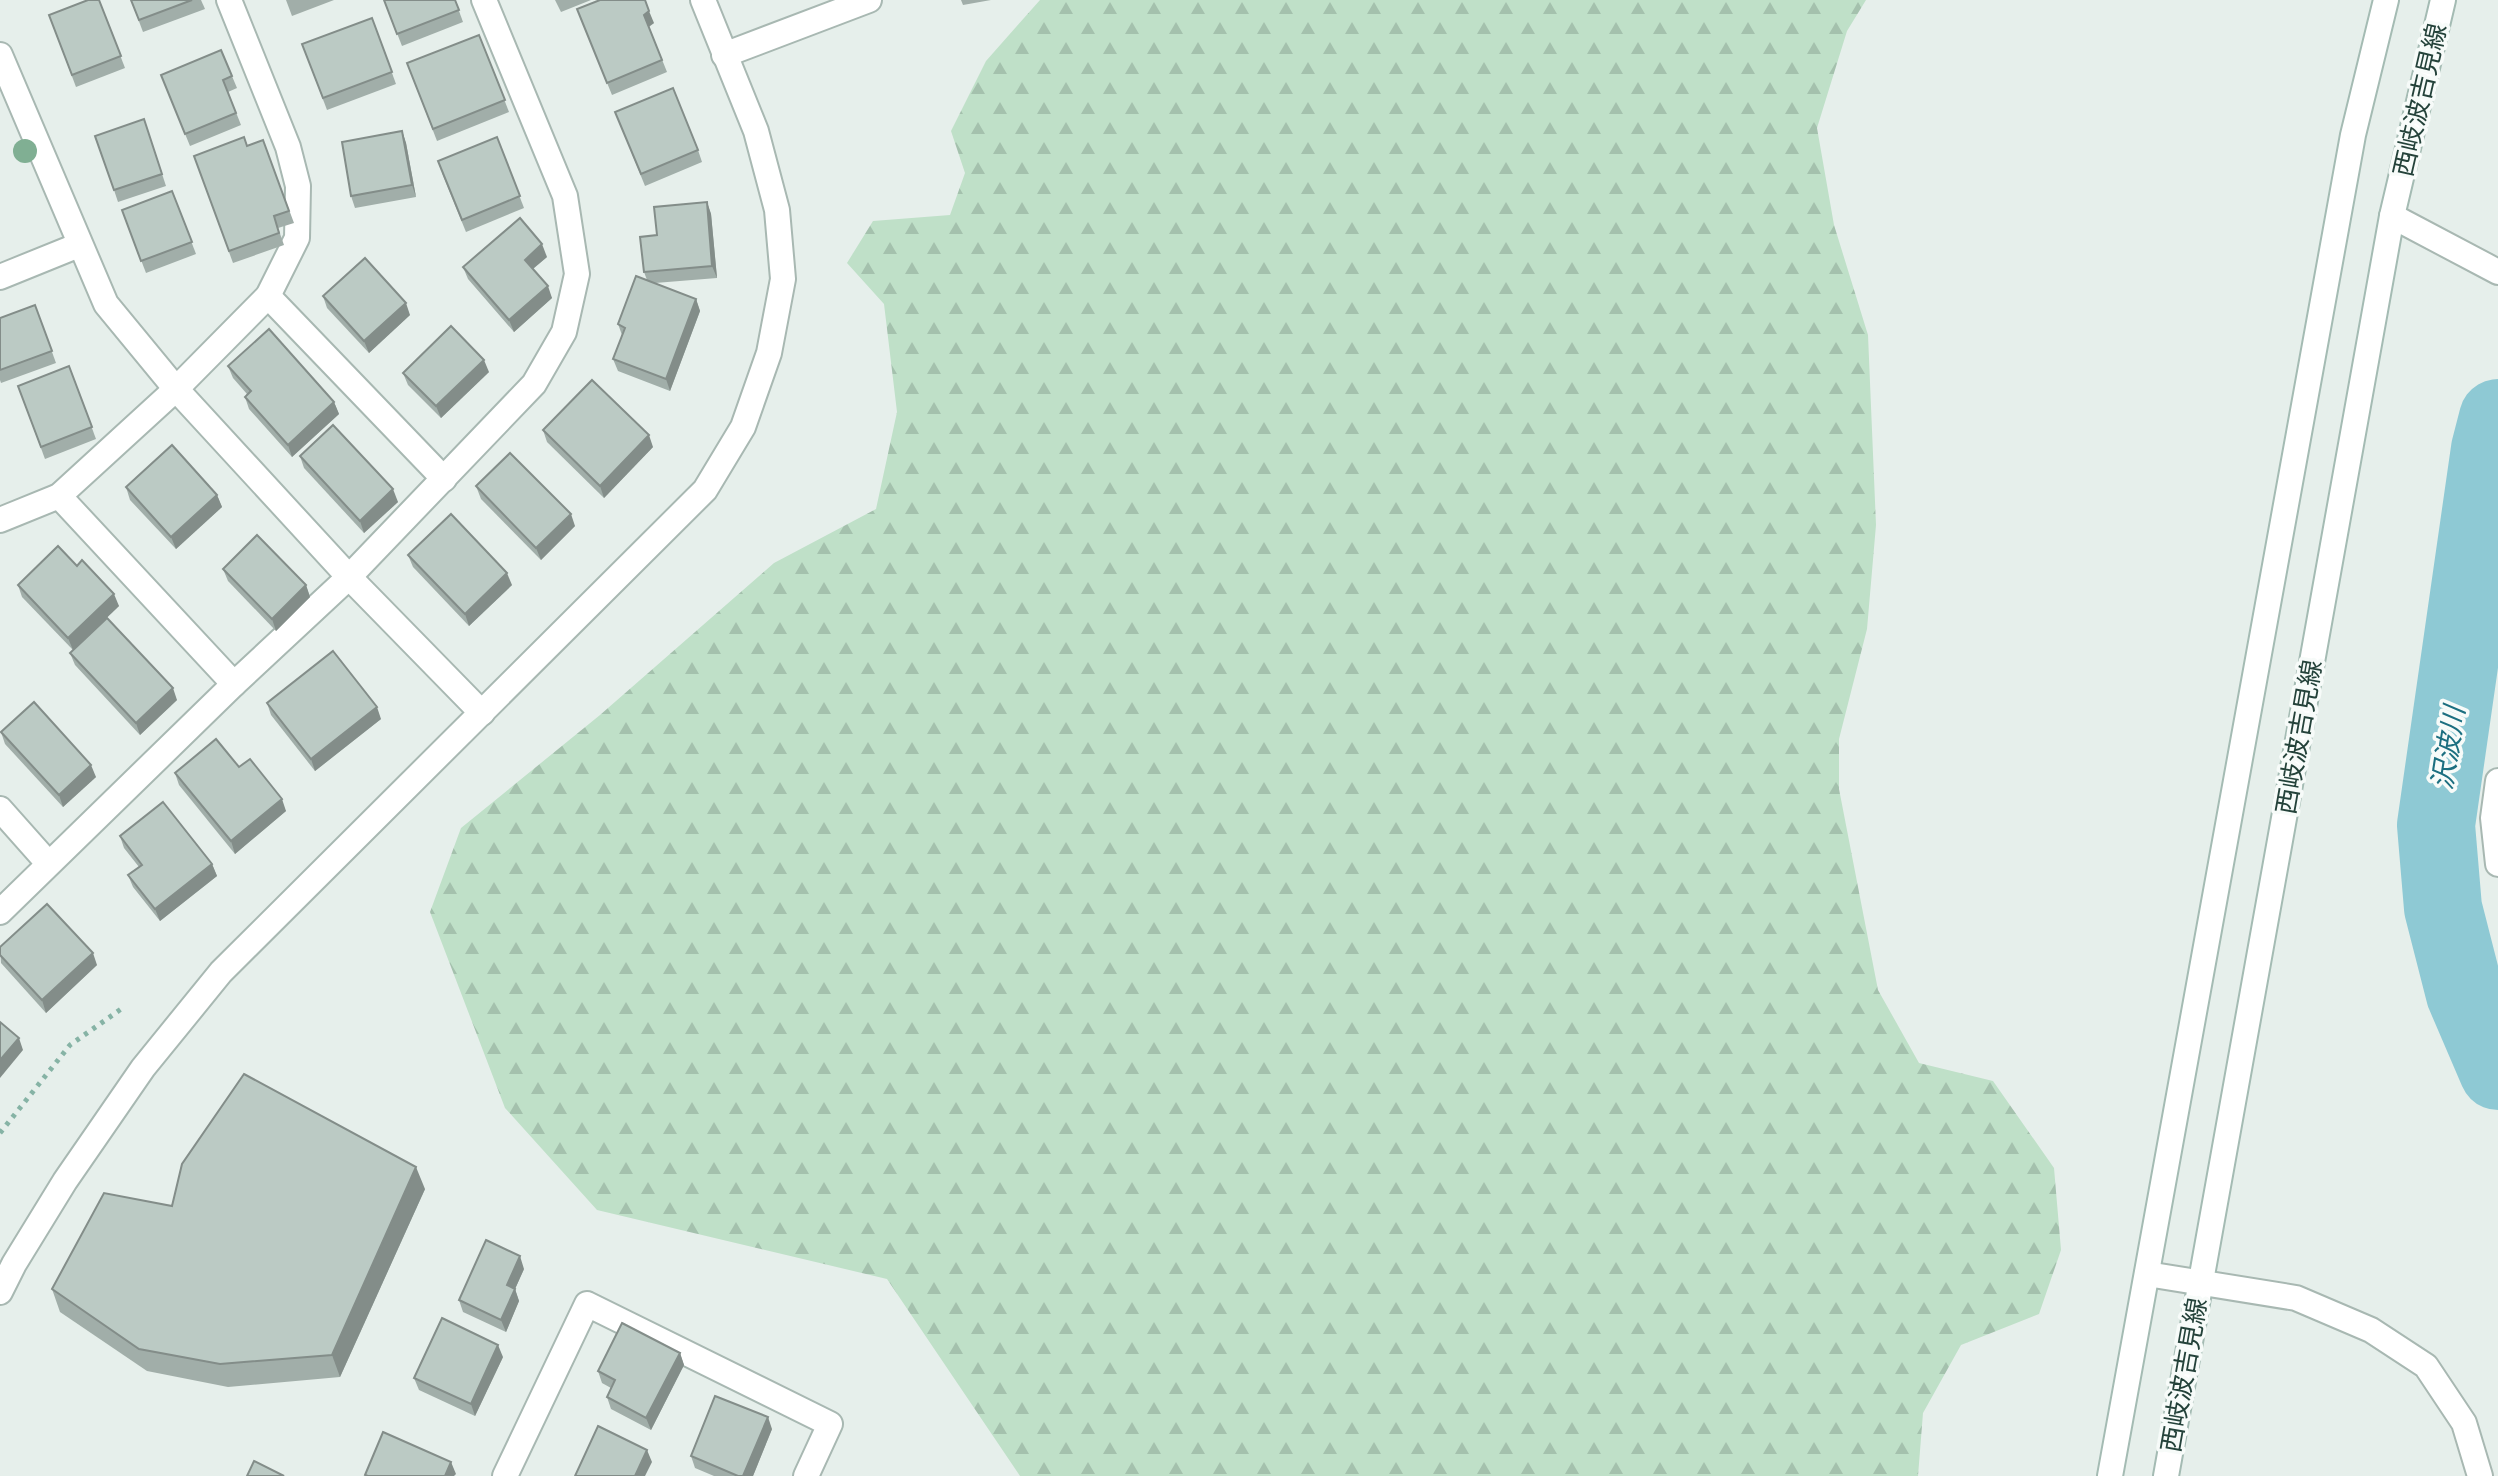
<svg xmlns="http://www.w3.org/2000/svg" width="2498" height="1476" viewBox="0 0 2498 1476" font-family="'Exo 2','Noto Sans JP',sans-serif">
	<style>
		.forest { fill: url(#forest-firs) }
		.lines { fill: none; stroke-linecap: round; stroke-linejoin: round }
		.river { stroke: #8ec9d4; stroke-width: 78 }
		.minor-casing { stroke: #a8b8b2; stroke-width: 28 }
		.tertiary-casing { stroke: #a8b8b2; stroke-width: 28 }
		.secondary-casing { stroke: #a4bbb3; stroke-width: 28 }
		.path { stroke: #86b3a5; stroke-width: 5; stroke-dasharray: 4 6; stroke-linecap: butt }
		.minor { stroke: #fff; stroke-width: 24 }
		.tertiary { stroke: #fff; stroke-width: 24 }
		.secondary { stroke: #fff; stroke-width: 24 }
		.tree { fill: #80af93 }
		.wall { fill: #a1aea9 }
		.shaded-wall { fill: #838d89 }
		.building { fill: #bbcac4; stroke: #838d89; stroke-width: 2 }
		.labels { text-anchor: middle; stroke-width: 7; stroke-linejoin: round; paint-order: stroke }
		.street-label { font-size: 26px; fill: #24423a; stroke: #f7fbf9 }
		.water-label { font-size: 28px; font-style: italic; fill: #1c6f80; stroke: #f7fbf9 }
	</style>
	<defs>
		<pattern id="forest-firs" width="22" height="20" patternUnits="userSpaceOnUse" patternTransform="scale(2)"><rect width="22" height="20" fill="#bfe0c8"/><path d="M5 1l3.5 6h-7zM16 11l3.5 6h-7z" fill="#a4c1ad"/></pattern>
	</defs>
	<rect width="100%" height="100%" fill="#e6efeb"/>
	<polygon class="forest" points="1040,0 1866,0 1847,31 1817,128 1834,225 1868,335 1876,525 1867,629 1839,739 1839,789 1878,990 1919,1063 1993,1081 2054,1168 2061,1250 2039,1314 1961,1345 1923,1413 1918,1476 1020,1476 887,1279 597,1210 505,1108 430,912 461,828 600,715 774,563 876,509 897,412 884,304 847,263 873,221 950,215 965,173 951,131 986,61"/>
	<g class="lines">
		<polyline class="river" points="2498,418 2490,449 2436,825 2443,908 2465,994 2498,1071"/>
		<defs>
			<g id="minor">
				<polyline points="0,55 106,304 176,389 349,577 482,713"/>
				<polyline points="724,55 869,0"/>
				<polyline points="2392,216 2498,272"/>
				<polyline points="0,277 79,245"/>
				<polyline points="268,296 444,479"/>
				<polyline points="0,520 59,496 176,389 268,296 297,238 298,186 288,147 229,0"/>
				<polyline points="234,684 349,577 534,384 564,332 577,274 565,196 484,0"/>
				<polyline points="2498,781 2493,818 2498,864"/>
				<polyline points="0,809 48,863"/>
				<polyline points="0,912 234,684 59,496"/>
				<polyline points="505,1476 587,1304 830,1424 806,1476"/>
			</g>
			<g id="tertiary">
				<polyline points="2147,1274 2296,1298 2371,1330 2426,1366 2464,1423 2480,1476"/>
				<polyline points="0,1292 14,1264 65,1181 143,1068 221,972 705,490 743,427 769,353 783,279 777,210 756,131 703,0"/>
			</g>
			<g id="secondary">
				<polyline points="2110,1476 2353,135 2386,0"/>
				<polyline points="2166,1476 2392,216 2443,0"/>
			</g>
		</defs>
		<use href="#minor" class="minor-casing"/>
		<use href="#tertiary" class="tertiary-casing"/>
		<use href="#secondary" class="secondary-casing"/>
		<polyline class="path" points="0,1133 70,1045 124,1007"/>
		<use href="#minor" class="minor"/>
		<use href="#tertiary" class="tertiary"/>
		<use href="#secondary" class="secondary"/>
	</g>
	<circle class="tree" cx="25" cy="151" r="12"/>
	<g class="wall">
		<polygon points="99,0 125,68 76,87 49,15"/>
		<polygon points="131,0 201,0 205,9 143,32"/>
		<polygon points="286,0 334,0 292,16"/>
		<polygon points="384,0 455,0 463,22 402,46"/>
		<polygon points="555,0 591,0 561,12"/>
		<polygon points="961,0 991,0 963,5"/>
		<polygon points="577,9 654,23 649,27 667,72 612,95"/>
		<polygon points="372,18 396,84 327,110 302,44"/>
		<polygon points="479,35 509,112 437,141 407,63"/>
		<polygon points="221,50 237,88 228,92 241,125 190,146 161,75"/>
		<polygon points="144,119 166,186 118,202 114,190"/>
		<polygon points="620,124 698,150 702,162 645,186"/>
		<polygon points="402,131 406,143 416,197 355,208 351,196"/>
		<polygon points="497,137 524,208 466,232 442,173"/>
		<polygon points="263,140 294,223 278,228 284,245 233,263 194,156 247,146"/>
		<polygon points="172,191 196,254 146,273 122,210"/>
		<polygon points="707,202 711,214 717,278 655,283 696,299 700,311 670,391 618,371 613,359 622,335 618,324 647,280 644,272 657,235"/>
		<polygon points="547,257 533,269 552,298 514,332 468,279 463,267"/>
		<polygon points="323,296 410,315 369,353 327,308"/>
		<polygon points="35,305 56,363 1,383 0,380 0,318"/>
		<polygon points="69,366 96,439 45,459 18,386"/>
		<polygon points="228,366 334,402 339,414 292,457 249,409 245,397 247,394 233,378"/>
		<polygon points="489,372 441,418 408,385 403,373"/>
		<polygon points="543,430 653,447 604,498 547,442"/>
		<polygon points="300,456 398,502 364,533 304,468"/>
		<polygon points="476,486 575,526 541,560 481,499"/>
		<polygon points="126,487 217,495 222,507 176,549 130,500"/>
		<polygon points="408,555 512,585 469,626 413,567"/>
		<polygon points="77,566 119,606 73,650 22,597 18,585"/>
		<polygon points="223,569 306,585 310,597 276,631 228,581"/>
		<polygon points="70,653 177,700 140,735 75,665"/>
		<polygon points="267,703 381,719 315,771 271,715"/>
		<polygon points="1,732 96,777 63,807 5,744"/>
		<polygon points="239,767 286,811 235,854 179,785 175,773"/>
		<polygon points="120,836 212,864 217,876 160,921 133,887 128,875 139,867 124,848"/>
		<polygon points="0,947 97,965 46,1013 1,963"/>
		<polygon points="425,1189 340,1377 228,1387 147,1371 60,1312 52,1289 172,1206"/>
		<polygon points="524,1269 515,1289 519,1301 506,1332 463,1312 459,1300"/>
		<polygon points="680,1353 684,1365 651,1430 611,1409 607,1397 611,1388 602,1383 598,1371"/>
		<polygon points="503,1357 475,1416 419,1390 414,1378"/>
		<polygon points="772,1429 753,1476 714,1476 695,1468 691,1456"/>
	</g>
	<g class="shaded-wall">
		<polygon points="649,11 654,23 648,27 644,15"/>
		<polygon points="402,131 406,143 416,197 412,185"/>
		<polygon points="707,202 711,214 717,278 712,266"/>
		<polygon points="542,244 547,257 529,272 525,260"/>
		<polygon points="548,286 552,298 514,332 509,320"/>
		<polygon points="696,299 700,311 670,391 666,379"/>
		<polygon points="406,303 410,315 369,353 364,341"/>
		<polygon points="484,360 489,372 441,418 436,406"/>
		<polygon points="334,402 339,414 292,457 288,445"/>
		<polygon points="649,435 653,447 604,498 600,486"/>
		<polygon points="393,489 398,502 364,533 360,521"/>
		<polygon points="217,495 222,507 176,549 171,537"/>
		<polygon points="571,514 575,526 541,560 536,548"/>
		<polygon points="507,573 512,585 469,626 465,614"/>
		<polygon points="306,585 310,597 276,631 272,619"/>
		<polygon points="114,594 119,606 73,650 68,638"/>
		<polygon points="173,688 177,700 140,735 136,723"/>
		<polygon points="377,707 381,719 315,771 311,759"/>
		<polygon points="91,765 96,777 63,807 59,795"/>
		<polygon points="282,799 286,811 235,854 231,841"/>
		<polygon points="212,864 217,876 160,921 155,909"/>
		<polygon points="93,953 97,965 46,1013 42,1000"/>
		<polygon points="19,1038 23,1050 0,1078 0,1060"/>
		<polygon points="416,1167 425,1189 340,1377 332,1355"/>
		<polygon points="520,1256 524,1269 515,1289 519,1301 506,1332 501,1320 507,1285"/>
		<polygon points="498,1345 503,1357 475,1416 471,1404"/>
		<polygon points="680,1353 684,1365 651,1430 646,1418"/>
		<polygon points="768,1417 772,1429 753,1476 743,1476"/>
		<polygon points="647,1450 652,1462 645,1476 635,1476"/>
		<polygon points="451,1462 456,1474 454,1476 445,1476"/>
	</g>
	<g class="building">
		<polygon points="88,0 99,0 121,56 72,75 49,15"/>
		<polygon points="131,0 192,0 139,20"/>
		<polygon points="384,0 455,0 459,10 397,34"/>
		<polygon points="600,0 645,0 649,11 644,15 662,60 607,83 577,9"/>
		<polygon points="372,18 392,72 323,98 302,44"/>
		<polygon points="479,35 505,100 433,129 407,63"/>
		<polygon points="221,50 232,76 223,80 236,113 185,134 161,75"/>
		<polygon points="673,88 698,150 641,174 615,112"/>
		<polygon points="144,119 162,174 114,190 95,136"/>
		<polygon points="402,131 412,185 351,196 342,142"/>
		<polygon points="244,137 247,146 263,140 289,211 274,216 279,233 229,251 194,156"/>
		<polygon points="497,137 520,196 462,220 438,161"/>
		<polygon points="172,191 192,242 141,261 122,210"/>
		<polygon points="707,202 712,266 644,272 640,237 657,235 654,207"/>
		<polygon points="520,218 542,244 525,260 548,286 509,320 463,267"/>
		<polygon points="365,258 406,303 364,341 323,296"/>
		<polygon points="636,276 696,299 666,379 613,359 625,328 618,324"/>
		<polygon points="35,305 52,351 0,370 0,318"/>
		<polygon points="451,326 484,360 436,406 403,373"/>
		<polygon points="269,329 334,402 288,445 245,397 251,391 228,366"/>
		<polygon points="69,366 92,427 41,447 18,386"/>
		<polygon points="592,380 649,435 600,486 543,430"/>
		<polygon points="333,425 393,489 360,521 300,456"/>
		<polygon points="172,445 217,495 171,537 126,487"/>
		<polygon points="510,453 571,514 536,548 476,486"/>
		<polygon points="451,514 507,573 465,614 408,555"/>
		<polygon points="257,535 306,585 272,619 223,569"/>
		<polygon points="58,546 77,566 82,560 114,594 68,638 18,585"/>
		<polygon points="107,618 173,688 136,723 70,653"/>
		<polygon points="333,651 377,707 311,759 267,703"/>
		<polygon points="34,702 91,765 59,795 1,732"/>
		<polygon points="216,739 239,767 250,759 282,799 231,841 175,773"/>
		<polygon points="163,802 212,864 155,909 128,875 142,865 120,836"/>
		<polygon points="47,904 93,953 42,1000 0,955 0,947"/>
		<polygon points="0,1022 19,1038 0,1060"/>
		<polygon points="244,1074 416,1167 332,1355 220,1364 139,1349 52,1289 104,1193 172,1206 182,1164"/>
		<polygon points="486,1240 520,1256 507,1285 515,1289 501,1320 459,1300"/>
		<polygon points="442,1318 498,1345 471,1404 414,1378"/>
		<polygon points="622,1323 680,1353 646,1418 607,1397 615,1380 598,1371"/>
		<polygon points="715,1396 768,1417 743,1476 738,1476 691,1456"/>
		<polygon points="598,1426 647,1450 635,1476 575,1476"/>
		<polygon points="383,1432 451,1462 445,1476 368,1476 365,1475"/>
		<polygon points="254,1461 284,1476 247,1476"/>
	</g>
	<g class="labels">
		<g class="street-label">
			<text transform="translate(2420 100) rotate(-77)" y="9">西岐波吉見線</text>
			<text transform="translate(2299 737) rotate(-80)" y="9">西岐波吉見線</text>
			<text transform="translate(2184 1375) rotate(-80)" y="9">西岐波吉見線</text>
		</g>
		<g class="water-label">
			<text transform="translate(2448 748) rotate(-81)" y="10">沢波川</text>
		</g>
	</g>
</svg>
